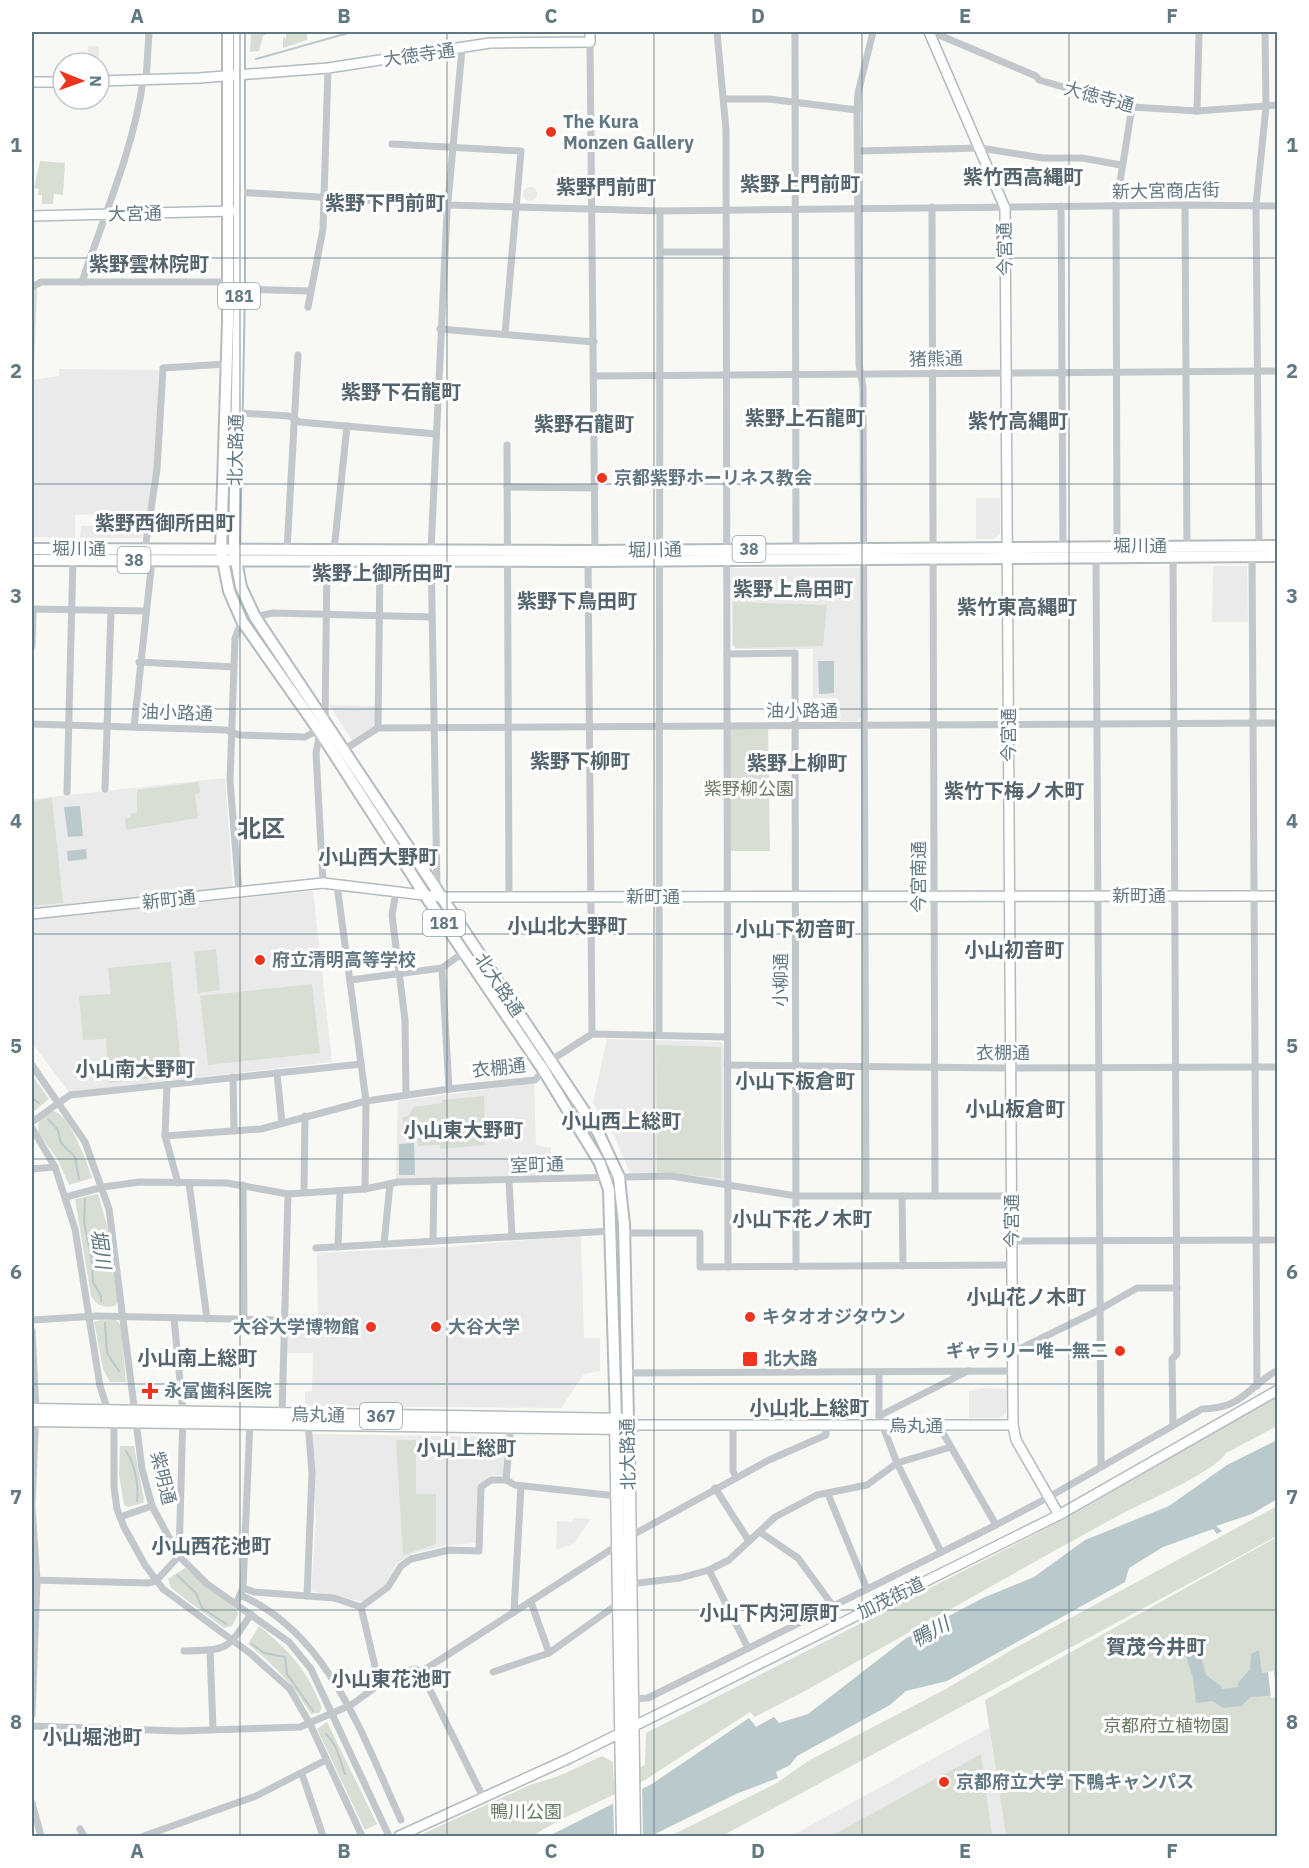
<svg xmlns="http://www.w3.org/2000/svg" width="1309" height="1868" viewBox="0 0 1309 1868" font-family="'IBM Plex Sans','Noto Sans JP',sans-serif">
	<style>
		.built { fill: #e9eae9 }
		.green { fill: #d9ded4 }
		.water { fill: #b9c9cc }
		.pier { fill: #f8f8f5 }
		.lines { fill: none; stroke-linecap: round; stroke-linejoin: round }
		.stream { stroke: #b9c9cc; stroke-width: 2 }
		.secondary-casing { stroke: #b3bbbf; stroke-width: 12 }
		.primary-casing { stroke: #b4bbbe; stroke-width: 14 }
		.highway-casing { stroke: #b6bbbe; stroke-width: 15 }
		.street { stroke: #c1c7ca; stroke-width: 7 }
		.secondary { stroke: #fff; stroke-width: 9 }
		.primary { stroke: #fff; stroke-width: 10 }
		.highway { stroke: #fff; stroke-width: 12 }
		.grid { fill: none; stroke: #617883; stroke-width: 1.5; stroke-opacity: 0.55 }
		.poi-dot { fill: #ef341e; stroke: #fff; stroke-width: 2 }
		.labels { text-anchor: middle; stroke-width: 6; stroke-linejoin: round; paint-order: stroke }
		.shield { fill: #fff; stroke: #90a0a8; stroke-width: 1.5 }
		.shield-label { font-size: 16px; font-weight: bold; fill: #617883 }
		.street-label { font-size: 18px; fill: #617883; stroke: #fff }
		.poi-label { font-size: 18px; font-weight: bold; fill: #617883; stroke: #fff; text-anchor: start }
		.park-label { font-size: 18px; fill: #687a61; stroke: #fff }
		.neighbourhood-label { font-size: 20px; font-weight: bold; fill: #54656d; stroke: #fff }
		.water-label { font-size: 20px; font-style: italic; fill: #5c787d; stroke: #fff }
		.district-label { font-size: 24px; font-weight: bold; fill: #54656d; stroke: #fff }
		.neatline { fill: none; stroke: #617883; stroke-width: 2 }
		.grid-label { font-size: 20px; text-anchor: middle; font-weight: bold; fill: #617883 }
	</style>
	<rect width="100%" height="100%" fill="#f8f8f5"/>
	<g class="built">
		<polygon points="88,46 99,46 98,63 88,63"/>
		<circle cx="530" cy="194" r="7"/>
		<polygon points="59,369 157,370 159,372 154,468 142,538 80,538 81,526 93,526 93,514 75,515 75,538 32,537 32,380 59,376"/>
		<polygon points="976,498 1000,498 1000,534 994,539 976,539"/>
		<polygon points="1213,566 1247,566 1248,622 1212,622"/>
		<polygon points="731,568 861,568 861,718 857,721 839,721 838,698 813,698 813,649 736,649 732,646"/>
		<polygon points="329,705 376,706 375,722 372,728 352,740"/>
		<polygon points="225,778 233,887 32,908 32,799"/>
		<polygon points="313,891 332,1062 69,1092 32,1043 32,919"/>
		<polygon points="607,1039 721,1042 725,1048 725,1179 722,1182 669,1174 630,1173 614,1136 593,1103"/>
		<polygon points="534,1083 536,1145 551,1148 552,1175 396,1179 398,1101"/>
		<polygon points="581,1235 584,1338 600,1338 600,1371 584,1374 561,1408 305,1406 305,1392 312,1391 313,1353 286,1353 288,1314 318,1315 317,1253 449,1247"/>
		<polygon points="983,1388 1007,1389 1006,1413 1001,1418 969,1418 969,1391"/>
		<polygon points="311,1434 508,1437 504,1475 489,1476 478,1486 477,1543 449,1545 414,1553 397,1563 384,1588 365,1602 311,1591 316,1522"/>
		<polygon points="573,1518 591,1519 574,1543 556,1550 557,1521 572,1522"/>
		<polygon points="989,1728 1006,1836 791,1836"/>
	</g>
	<g class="green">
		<polygon points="251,32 270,32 263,36 259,51 250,52"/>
		<polygon points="286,32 307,33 307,40 283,48 283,38 286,37"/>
		<polygon points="40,161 65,163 63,195 54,194 53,204 42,204 42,195 38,195 39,189 34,188"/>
		<polygon points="34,289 37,289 34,363 32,363"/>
		<polygon points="733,602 827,605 823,646 736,648 733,644"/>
		<polygon points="729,728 768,728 770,851 730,851"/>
		<polygon points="199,782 200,792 195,795 198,818 126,830 125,819 131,817 130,814 137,813 137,790"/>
		<polygon points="52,798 63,903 32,906 32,801"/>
		<polygon points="216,949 220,990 198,993 194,952"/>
		<polygon points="171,962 182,1075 109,1083 106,1039 83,1040 79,996 111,994 108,968"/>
		<polygon points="312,984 320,1053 208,1065 200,996"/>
		<polygon points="656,1045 721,1047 721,1178 657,1172"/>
		<polygon points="32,1075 49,1099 32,1113"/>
		<polygon points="484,1096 485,1145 440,1149 440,1145 418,1146 417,1136 402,1136 403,1117 408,1116 414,1107 442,1103 442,1100"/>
		<path d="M53,1111C69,1113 87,1162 92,1178L69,1185L58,1160L38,1132L39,1120Z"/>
		<path d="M98,1194L107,1226L118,1301L115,1306C104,1308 97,1306 91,1296L75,1199Z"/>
		<polygon points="101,1320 116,1320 121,1325 126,1382 110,1382 103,1369 94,1322"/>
		<path d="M1277,1396V1426L1226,1453C1214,1473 1139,1504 1116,1517C1012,1574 908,1633 805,1691L755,1717L750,1712L645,1780L560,1820L532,1836H418L530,1785L559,1776L602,1756L613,1762L614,1781L645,1765L646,1733L1063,1520Z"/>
		<polygon points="396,1440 416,1440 416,1494 436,1494 436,1544 403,1555"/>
		<polygon points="120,1446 134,1446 144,1499 143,1503 128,1507 124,1505 119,1475"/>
		<polygon points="1277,1506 1277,1536 722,1836 670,1836 777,1783 808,1761 944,1690 1015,1648"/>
		<polygon points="1277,1537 1277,1836 1006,1836 985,1700"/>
		<polygon points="185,1568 237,1610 238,1614 232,1626 224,1628 171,1588 168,1579"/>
		<path d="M259,1626C291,1652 307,1670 322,1708L319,1713L311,1714C294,1685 274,1665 248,1644Z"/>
		<polygon points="327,1722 377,1824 365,1830 317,1729"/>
		<polygon points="981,1754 992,1836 831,1836"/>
	</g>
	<g class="water">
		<polygon points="818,661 834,661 834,693 819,694"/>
		<polygon points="80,806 83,836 68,837 64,807"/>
		<polygon points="86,849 87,859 68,861 67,851"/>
		<polygon points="414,1143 415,1175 399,1175 399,1144"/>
		<polygon points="1277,1440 1277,1499 1252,1514 1216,1526 1222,1531 1217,1534 1213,1529 1163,1547 1129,1568 1125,1582 947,1681 906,1691 890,1705 797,1756 790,1765 776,1772 778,1778 736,1794 651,1836 549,1836 652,1784 749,1718 756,1727 774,1717 779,1723 808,1714 905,1639 983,1598 1034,1577 1085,1540 1169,1506 1227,1465"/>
		<polygon points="1259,1650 1262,1673 1277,1671 1277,1695 1251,1697 1241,1706 1223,1708 1213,1701 1196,1703 1193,1678 1186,1656 1194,1655 1202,1660 1206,1675 1221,1686 1222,1689 1238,1687 1238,1683 1250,1669 1251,1654"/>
	</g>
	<g class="pier">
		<polygon points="1274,1671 1277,1697 1271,1698 1268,1672"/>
		<polygon points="642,1785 643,1836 614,1836 613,1798"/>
	</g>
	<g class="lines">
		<g class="stream">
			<polyline points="256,59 352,32"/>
			<polyline points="32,1098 39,1103"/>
			<polyline points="48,1119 58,1130 61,1143 75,1157 79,1179"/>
			<polyline points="85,1199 84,1222 92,1261 93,1282 101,1296 101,1301"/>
			<polyline points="105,1323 107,1353 119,1371"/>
			<path d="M126,1451C135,1464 139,1486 137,1501"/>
			<polyline points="177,1575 196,1593 202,1608 226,1624"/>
			<polyline points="252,1644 264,1653 285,1657 287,1674 313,1711"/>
			<path d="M326,1734C338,1745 339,1759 345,1774"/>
		</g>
		<defs>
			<g id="secondary">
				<polyline points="929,32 1005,208 1013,1425 1016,1440 1059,1515"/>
				<polyline points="99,81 199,78 328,68 490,43 590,42 590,32"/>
				<polyline points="32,82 63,82"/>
				<polyline points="32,216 232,211"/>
				<polyline points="32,914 323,883 440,897 1278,896"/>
				<polyline points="628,1428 639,1425 1013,1425"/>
				<polyline points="399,1836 570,1758 1059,1515 1278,1390"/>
			</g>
			<g id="primary">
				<polyline points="228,32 228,322 221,550 229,591 242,621 320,732 425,895 544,1071 600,1163 609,1190 616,1420"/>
				<polyline points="239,32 239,289 234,550 241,587 255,617 598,1132 619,1177 620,1188 624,1224 628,1420"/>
				<polyline points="32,549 595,551 1278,546"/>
				<polyline points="32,560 588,561 1278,556"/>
			</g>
			<g id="highway">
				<polyline points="32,1410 628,1420 634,1836"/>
				<polyline points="32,1420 628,1428"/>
				<polyline points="616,1421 623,1836"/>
			</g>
		</defs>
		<use href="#secondary" class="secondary-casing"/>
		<use href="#primary" class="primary-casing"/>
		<use href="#highway" class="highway-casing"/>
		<g class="street">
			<polyline points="717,32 726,130 728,1267"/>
			<polyline points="795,32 796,552"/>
			<polyline points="932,32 1036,76 1039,80 1132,107 1197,111 1278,105"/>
			<polyline points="590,42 595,551 588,561 592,1034"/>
			<polyline points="146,81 149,32"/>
			<polyline points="725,99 769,99 857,110"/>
			<polyline points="1197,111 1199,32"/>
			<polyline points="392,144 521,151 505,334"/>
			<polyline points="858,151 980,148 1043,158 1082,158 1121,165"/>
			<polyline points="237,192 447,205 660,211 1185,205 1278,206"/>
			<polyline points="1185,205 1187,550"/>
			<polyline points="1061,206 1063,552"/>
			<polyline points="932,207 935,1196"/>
			<polyline points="661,252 726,252"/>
			<path d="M82,282C104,215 133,151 143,81"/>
			<polyline points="32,287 41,282 227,282"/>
			<polyline points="239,289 310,291"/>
			<polyline points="308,307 323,229 328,68"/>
			<polyline points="440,329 594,342"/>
			<polyline points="594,376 1278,371"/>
			<polyline points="224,412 289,416 300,422 436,434"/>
			<polyline points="507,445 509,897"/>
			<polyline points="507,487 595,488"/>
			<polyline points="287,550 298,355"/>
			<polyline points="1117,550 1116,207 1132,107"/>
			<polyline points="1096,557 1101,1467"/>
			<polyline points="32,609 145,611"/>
			<polyline points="255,617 273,613 432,617"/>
			<polyline points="32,646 33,609"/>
			<polyline points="727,654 795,653 796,1267"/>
			<polyline points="139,662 234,667"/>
			<polyline points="325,721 327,560 334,550 347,426"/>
			<polyline points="32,724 226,730 239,735 305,737 318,730"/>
			<polyline points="134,727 152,560 145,549 157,469 163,368 226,364"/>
			<polyline points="378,728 380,561"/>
			<polyline points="320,732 316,753 323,883"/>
			<polyline points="342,751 378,728 1278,723"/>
			<polyline points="105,789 111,611"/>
			<polyline points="67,792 73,558"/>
			<polyline points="337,885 366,1101 365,1189"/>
			<polyline points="437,888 431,550 447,212 462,49"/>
			<polyline points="239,892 230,781 235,638 242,621"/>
			<polyline points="396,892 392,915 405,1020 406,1095"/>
			<polyline points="442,968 449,1089"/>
			<polyline points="350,980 442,968 464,952"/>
			<polyline points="659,1035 660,211"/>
			<polyline points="32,1065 85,1142 109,1209 142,1469 152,1506 179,1556 206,1583 289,1642 311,1669 389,1836"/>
			<polyline points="727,1065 1006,1068 1278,1067"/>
			<polyline points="277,1073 282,1123"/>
			<polyline points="233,1077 234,1131"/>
			<polyline points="167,1084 165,1136 178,1183"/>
			<polyline points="32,1122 70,1095 361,1064"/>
			<polyline points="32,1128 55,1167 75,1229 100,1386 114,1430 114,1487 117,1509 124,1527 145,1565 163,1589 251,1654 290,1689 310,1724 362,1836"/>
			<polyline points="165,1136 261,1129 366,1101 449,1089 535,1080 556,1057 592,1034 727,1037"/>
			<polyline points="32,1169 55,1167"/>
			<polyline points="509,1181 512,1236"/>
			<polyline points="189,1183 207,1319"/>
			<polyline points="243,1185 244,1320"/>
			<polyline points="304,1191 305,1116"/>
			<polyline points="866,1196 863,387 859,364 857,110 858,93 873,32"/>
			<polyline points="902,1196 903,1266"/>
			<polyline points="66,1197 103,1187 140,1182 227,1183 288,1194 365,1189 398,1182 671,1176 797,1196 1012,1196"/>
			<polyline points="624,1233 700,1233 700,1267 1012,1265"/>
			<polyline points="433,1241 434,1181"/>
			<polyline points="1012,1241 1278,1240"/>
			<polyline points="384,1244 390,1184"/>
			<polyline points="338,1247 340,1191"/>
			<polyline points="316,1248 611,1231"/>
			<polyline points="32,1320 97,1316 284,1320"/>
			<polyline points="32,1331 36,1410 32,1505"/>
			<polyline points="1013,1352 1095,1312 1137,1288 1177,1288"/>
			<polyline points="627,1373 1013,1371"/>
			<polyline points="1257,1386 1252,556 1259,546 1256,205 1266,107 1265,32"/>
			<polyline points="282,1414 288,1194"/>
			<polyline points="879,1416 879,1373"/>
			<polyline points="1173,1425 1172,1359 1177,1354 1173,557"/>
			<polyline points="733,1426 733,1471 736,1477"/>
			<polyline points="939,1426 996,1525"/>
			<polyline points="506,1480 515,1485 617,1496"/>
			<polyline points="715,1488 749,1541"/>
			<polyline points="828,1494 867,1589"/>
			<polyline points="32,1507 37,1580 32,1715"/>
			<polyline points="120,1517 152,1506"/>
			<polyline points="760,1532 798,1558 833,1606"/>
			<polyline points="629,1537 769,1460 826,1435 826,1425"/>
			<polyline points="941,1552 897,1463 951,1447"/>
			<polyline points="709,1570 748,1648"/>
			<polyline points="32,1580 148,1583 156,1581 179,1556 183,1413 174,1318"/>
			<polyline points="630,1584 680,1578 709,1570 729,1560 775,1517 817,1495 867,1485 897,1463 879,1416 968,1371"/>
			<polyline points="243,1588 250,1420"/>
			<path d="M240,1595C330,1634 363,1738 401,1820"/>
			<polyline points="307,1596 312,1473 308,1423"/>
			<polyline points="531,1602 549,1653"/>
			<polyline points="236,1604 243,1588 254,1592 334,1598 361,1607 388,1587 401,1566 411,1559 449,1550 479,1551 481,1487 491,1480 506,1480 511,1424"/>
			<polyline points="361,1607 378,1679"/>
			<polyline points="514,1612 521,1486"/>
			<polyline points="210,1650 213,1729"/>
			<path d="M184,1651C227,1650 227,1651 251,1614"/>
			<polyline points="421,1672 618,1545"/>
			<polyline points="493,1672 549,1653 619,1603"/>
			<path d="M631,1699L648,1698L996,1525L1049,1497L1202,1409C1245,1408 1246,1387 1278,1370"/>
			<polyline points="32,1726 179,1731 300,1727 351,1705 373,1689 378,1679 415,1669 421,1672 483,1797"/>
			<polyline points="302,1774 323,1836"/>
			<polyline points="32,1803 41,1836"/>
			<polyline points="80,1829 84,1836"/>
			<polyline points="144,1836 256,1796 326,1760"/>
		</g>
		<use href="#secondary" class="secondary"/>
		<use href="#primary" class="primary"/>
		<use href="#highway" class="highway"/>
	</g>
	<path class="grid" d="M240,32V1836M447,32V1836M654,32V1836M862,32V1836M1069,32V1836M32,258H1278M32,484H1278M32,709H1278M32,934H1278M32,1159H1278M32,1384H1278M32,1610H1278"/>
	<g class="poi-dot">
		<circle cx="551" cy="132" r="6"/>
		<circle cx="602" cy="478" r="6"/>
		<circle cx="260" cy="960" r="6"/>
		<circle cx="750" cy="1317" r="6"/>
		<circle cx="371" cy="1327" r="6"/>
		<circle cx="436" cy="1327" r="6"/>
		<circle cx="1120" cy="1351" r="6"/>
		<rect x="742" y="1351" width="16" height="16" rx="3"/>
		<path d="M147 1382h6v6h6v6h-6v6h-6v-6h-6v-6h6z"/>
		<circle cx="944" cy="1782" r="6"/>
	</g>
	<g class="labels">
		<g class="shield">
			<rect x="218" y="283" width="42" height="26" rx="4.5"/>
			<rect x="732.5" y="536" width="33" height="26" rx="4.5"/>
			<rect x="117.5" y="547" width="33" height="26" rx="4.5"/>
			<rect x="423" y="910" width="42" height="26" rx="4.5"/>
			<rect x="360" y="1403" width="42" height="26" rx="4.5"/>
		</g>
		<g class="shield-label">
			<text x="239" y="302">181</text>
			<text x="749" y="555">38</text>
			<text x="134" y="566">38</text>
			<text x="444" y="929">181</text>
			<text x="381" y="1422">367</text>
		</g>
		<g class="street-label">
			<text transform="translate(419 55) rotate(-8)" y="6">大徳寺通</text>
			<text transform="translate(1099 97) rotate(15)" y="6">大徳寺通</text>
			<text transform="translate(1166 191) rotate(-1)" y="6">新大宮商店街</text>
			<text transform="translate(135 214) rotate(-1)" y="6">大宮通</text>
			<text transform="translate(1005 249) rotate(-91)" y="6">今宮通</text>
			<text transform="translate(936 359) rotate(-1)" y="6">猪熊通</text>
			<text transform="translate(236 450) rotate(-89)" y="6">北大路通</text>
			<text x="1140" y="552">堀川通</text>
			<text x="79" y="555">堀川通</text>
			<text transform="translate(655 550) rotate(-1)" y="6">堀川通</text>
			<text x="802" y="717">油小路通</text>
			<text transform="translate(177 713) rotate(2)" y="6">油小路通</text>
			<text transform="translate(1009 735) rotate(-90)" y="6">今宮通</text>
			<text transform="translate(919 877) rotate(-90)" y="6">今宮南通</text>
			<text x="1139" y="902">新町通</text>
			<text x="653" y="903">新町通</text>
			<text transform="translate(169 900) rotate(-6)" y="6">新町通</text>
			<text transform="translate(781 980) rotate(-90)" y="6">小柳通</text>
			<text transform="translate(499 985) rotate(56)" y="6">北大路通</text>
			<text x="1003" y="1059">衣棚通</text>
			<text transform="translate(499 1068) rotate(-6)" y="6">衣棚通</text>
			<text transform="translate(537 1165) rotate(-2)" y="6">室町通</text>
			<text transform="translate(1012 1221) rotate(-90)" y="6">今宮通</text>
			<text transform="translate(318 1415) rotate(1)" y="6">烏丸通</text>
			<text x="916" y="1432">烏丸通</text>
			<text transform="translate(628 1454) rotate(-91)" y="6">北大路通</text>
			<text transform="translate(163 1478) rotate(76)" y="6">紫明通</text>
			<text transform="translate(891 1598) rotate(-26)" y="6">加茂街道</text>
		</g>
		<g class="poi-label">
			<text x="563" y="128">The Kura<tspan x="563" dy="21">Monzen Gallery</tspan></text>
			<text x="614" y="484">京都紫野ホーリネス教会</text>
			<text x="272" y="966">府立清明高等学校</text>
			<text x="762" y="1323">キタオオジタウン</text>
			<text x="359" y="1333" text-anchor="end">大谷大学博物館</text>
			<text x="448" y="1333">大谷大学</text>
			<text x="1108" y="1357" text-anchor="end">ギャラリー唯一無二</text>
			<text x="764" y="1365">北大路</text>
			<text x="164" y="1397">永富歯科医院</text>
			<text x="956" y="1788">京都府立大学 下鴨キャンパス</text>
		</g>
		<g class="park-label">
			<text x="749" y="795">紫野柳公園</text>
			<text x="1166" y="1732">京都府立植物園</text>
			<text x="526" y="1818">鴨川公園</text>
		</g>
		<g class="neighbourhood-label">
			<text x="1023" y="184">紫竹西高縄町</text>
			<text x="800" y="191">紫野上門前町</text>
			<text x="606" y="194">紫野門前町</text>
			<text x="385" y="210">紫野下門前町</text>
			<text x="149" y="271">紫野雲林院町</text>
			<text x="401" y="399">紫野下石龍町</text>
			<text x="805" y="425">紫野上石龍町</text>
			<text x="1018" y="428">紫竹高縄町</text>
			<text x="584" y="431">紫野石龍町</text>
			<text x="165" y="530">紫野西御所田町</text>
			<text x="382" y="580">紫野上御所田町</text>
			<text x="793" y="596">紫野上鳥田町</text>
			<text x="577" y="608">紫野下鳥田町</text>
			<text x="1017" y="614">紫竹東高縄町</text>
			<text x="580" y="768">紫野下柳町</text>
			<text x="797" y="770">紫野上柳町</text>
			<text x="1014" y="798">紫竹下梅ノ木町</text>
			<text x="378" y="864">小山西大野町</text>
			<text x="567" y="933">小山北大野町</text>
			<text x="795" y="936">小山下初音町</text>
			<text x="1014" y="957">小山初音町</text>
			<text x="135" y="1076">小山南大野町</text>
			<text x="795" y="1088">小山下板倉町</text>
			<text x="1015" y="1116">小山板倉町</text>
			<text x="621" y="1128">小山西上総町</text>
			<text x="463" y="1137">小山東大野町</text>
			<text x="802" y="1226">小山下花ノ木町</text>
			<text x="1026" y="1304">小山花ノ木町</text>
			<text x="197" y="1365">小山南上総町</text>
			<text x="809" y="1415">小山北上総町</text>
			<text x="466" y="1455">小山上総町</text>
			<text x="211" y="1553">小山西花池町</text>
			<text x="769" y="1620">小山下内河原町</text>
			<text x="1156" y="1654">賀茂今井町</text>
			<text x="391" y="1686">小山東花池町</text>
			<text x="92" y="1744">小山堀池町</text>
		</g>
		<g class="water-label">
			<text transform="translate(101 1249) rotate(82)" y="7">堀川</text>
			<text transform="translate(930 1632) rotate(-29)" y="7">鴨川</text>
		</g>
		<g class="district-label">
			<text x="261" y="837">北区</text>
		</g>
	</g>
	<rect width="1309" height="1868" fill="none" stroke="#ffffff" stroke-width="66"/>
	<g transform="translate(81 81) rotate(91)"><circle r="28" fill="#ffffff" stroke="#c0c9cd" stroke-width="1.5"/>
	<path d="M0-4.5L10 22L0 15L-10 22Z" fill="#ef341e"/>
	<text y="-9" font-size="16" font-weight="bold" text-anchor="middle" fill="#617883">N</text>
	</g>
	<rect x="33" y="33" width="1243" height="1802" class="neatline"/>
	<g class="grid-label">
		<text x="137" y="23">A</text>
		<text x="344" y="23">B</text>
		<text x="551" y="23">C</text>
		<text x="758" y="23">D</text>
		<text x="965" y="23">E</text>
		<text x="1172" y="23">F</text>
		<text x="16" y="152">1</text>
		<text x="1292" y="152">1</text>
		<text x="16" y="378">2</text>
		<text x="1292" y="378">2</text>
		<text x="16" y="603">3</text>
		<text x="1292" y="603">3</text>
		<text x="16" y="828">4</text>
		<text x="1292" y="828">4</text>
		<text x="16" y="1053">5</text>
		<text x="1292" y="1053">5</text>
		<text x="16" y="1279">6</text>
		<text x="1292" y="1279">6</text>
		<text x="16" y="1504">7</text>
		<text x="1292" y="1504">7</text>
		<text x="16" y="1729">8</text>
		<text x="1292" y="1729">8</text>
		<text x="137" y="1858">A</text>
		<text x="344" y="1858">B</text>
		<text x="551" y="1858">C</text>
		<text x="758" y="1858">D</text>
		<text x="965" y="1858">E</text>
		<text x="1172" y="1858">F</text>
	</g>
</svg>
